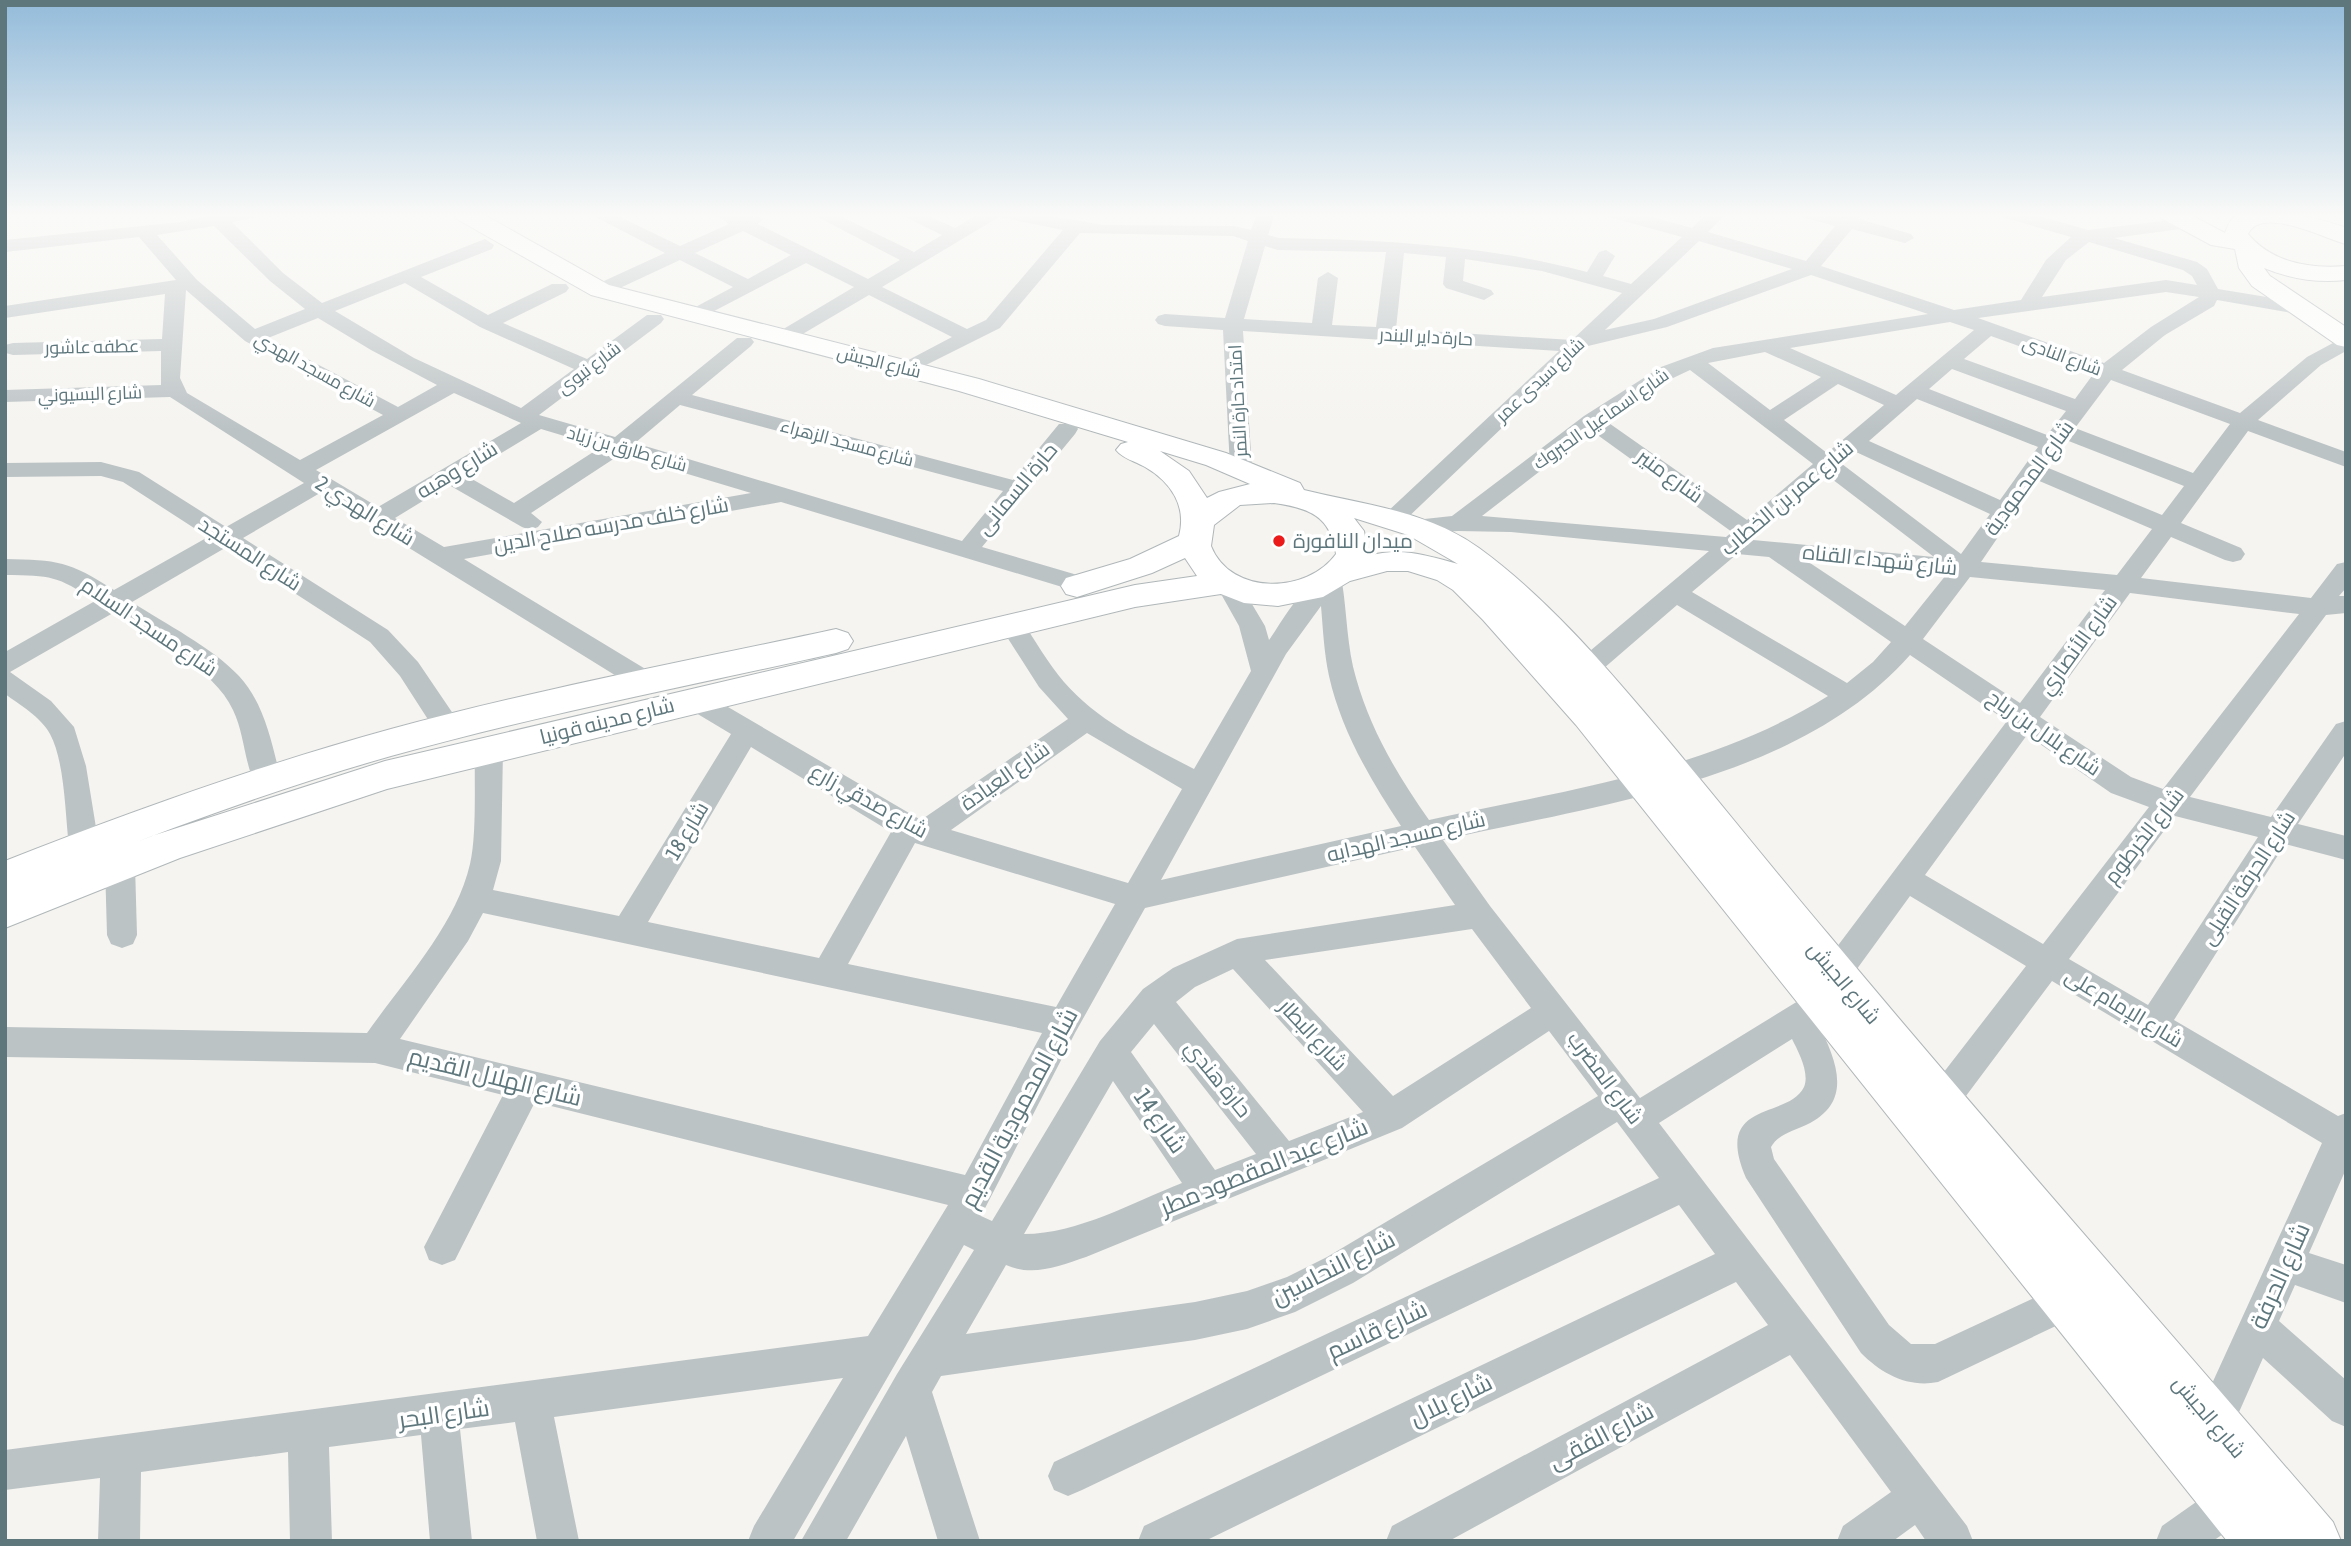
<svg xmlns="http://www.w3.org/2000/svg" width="2351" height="1546" viewBox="0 0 2351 1546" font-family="'Asap Condensed',Cairo,sans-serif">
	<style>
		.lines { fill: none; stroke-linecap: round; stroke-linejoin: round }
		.major-casing { stroke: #b0b7b9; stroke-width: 2 }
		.minor { fill: #bcc3c5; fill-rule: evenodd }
		.major { fill: #fff; fill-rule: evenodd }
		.poi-dot { fill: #ea1b1a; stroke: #fff; stroke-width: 2.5 }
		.labels { text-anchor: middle; stroke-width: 7; stroke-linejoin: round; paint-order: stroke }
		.far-street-label { font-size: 18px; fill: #5e777d; stroke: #fff }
		.street-label { font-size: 21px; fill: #5e777d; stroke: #fff }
		.poi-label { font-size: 21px; fill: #5e777d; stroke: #fff; text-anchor: start }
		.near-street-label { font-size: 24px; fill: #5e777d; stroke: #fff }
	</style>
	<rect width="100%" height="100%" fill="#f5f4f0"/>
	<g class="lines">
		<defs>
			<g id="major">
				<path d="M452,213H481L609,285L979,379L1226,453L1300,483L1304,490C1365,505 1426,510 1479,548C1549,599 1606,667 1662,733C1718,800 1772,868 1828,934C1993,1132 2165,1326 2333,1522L2341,1541H2227L1576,725L1483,620L1453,590L1437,580L1408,571H1387L1350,581L1323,597L1278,606L1244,603L1221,594L1135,607L387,789L180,858L5,928V861C132,811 260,765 391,729C538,689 688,661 836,629L848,633L853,641L848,649L836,653C688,686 537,715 391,756C289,785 189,821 90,860L152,836L385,761L1135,585L1197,576L1185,558L1152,573L1077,597L1066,594L1061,586L1066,578L1130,559L1179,536C1187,506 1171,482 1145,467C1135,461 1123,459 1116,450L1121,444L1128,442L959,391L591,295L455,218ZM1160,451L1206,465L1250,484L1219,492L1207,498L1189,471ZM1274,503C1309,508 1331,516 1336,554C1307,594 1231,596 1211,546L1214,525L1240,505ZM1354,518L1408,535L1458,564C1426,555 1400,547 1368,556L1364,531Z"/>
				<path d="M2158,213H2187L2225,233C2227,228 2229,222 2233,218C2251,202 2324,219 2346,228V244C2325,239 2261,205 2248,234C2272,263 2311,269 2346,266V280C2317,283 2291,279 2264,268L2270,276L2346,327V347L2337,345L2252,286L2239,268L2235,249L2211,245L2161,218Z"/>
			</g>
		</defs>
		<use href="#major" class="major-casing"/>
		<g class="minor">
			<path d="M222,213H261L258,217L232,222L283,273L322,303L485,239L494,245L492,249L421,277L488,315L552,284H566L569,288L566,292L503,323L587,359L647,315H661L664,319L661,323L539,415L615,437L737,338H751L754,342L751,346L692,395L1013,480L1059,424H1075L1078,429L1075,434L982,547L1091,579L1094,585L1091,591L1082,593L781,502L464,559L657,676L661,683L657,690L648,693L639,690L320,493L243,538L388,630L418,662L458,721L462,728L458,735L448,738L438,735L400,676L370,642L225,548L132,602C165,624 212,647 239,676C265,704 272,744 281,780L277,788L267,791L257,788C244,764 245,735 233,710C215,669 150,638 113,613L10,672L51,701L74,727L86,766L99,846L94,854L84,858L74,854L69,846C65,814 65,762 50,734C41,717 20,705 5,694V652L95,601C56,575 52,576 5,575V559C58,560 69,561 114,590L208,537L123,482L101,476L5,477V463L101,462L139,472L226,527L304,483L170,397L5,402V390L161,385V351L13,355L6,353L5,345L13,343L162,339L165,294L5,318V306L176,280L139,237L5,252V240L180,222ZM214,226L270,281L305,309L255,329L197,280L157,235ZM405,283L480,327L574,369L521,408L414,358L335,311ZM186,290L245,341L383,415L300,460L187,393L180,378ZM318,318L371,350L437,385L398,407L268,338ZM454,393L521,423L378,507L316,470ZM680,405L1003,491L962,541L635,443ZM541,429L601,447L514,503L465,475ZM621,454L751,493L444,547L395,518L449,485L522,527L530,530L538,527L542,522L531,513Z"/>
			<path d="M588,213H612L680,246L729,224L713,213H737L744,217L754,214L763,219L758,224L868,279L900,260L810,213H834L914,252L942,235L897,213H922L955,228L980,213H1033L1104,225L1234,226L1251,230L1257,213H1275L1268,235L1279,238C1383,240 1486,245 1587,272L1599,252L1606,250L1615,256L1603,276L1631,284L1682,237L1609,217L1606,213H1637L1692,228L1707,213H1727L1708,232L1806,261L1835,226L1802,217L1799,213H1829L1842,217L1845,213H1864L1859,219L1911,234L1914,238L1905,243L1852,229L1821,266L1954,310L2021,300L2046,260L2071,237L2002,217L1999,213H2029L2088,230L2187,218L2193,219L2196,223L2193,227L2187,228L2114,238L2197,262L2207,269L2218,289L2298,302L2308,308L2298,314L2217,300L2214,306L2165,335L2122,370L2240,413L2307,357L2346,336V351L2321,365L2258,420L2346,452V467L2248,431L2181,523L2241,548L2245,554L2241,560L2233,562L2225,560L2171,537L2141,578L2311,598L2337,564L2346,562V588L2339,596H2346V613L2326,615L2190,797L2271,817L2336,724L2346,721V753L2298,824L2346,836V860L2285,844L2174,1020L2338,1116L2346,1113V1169L2309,1253L2346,1265V1303L2295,1285L2279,1321L2346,1380V1427L2332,1421L2263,1358L2228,1437L2214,1443L2200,1437L2194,1423L2322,1143L2052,981L1954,1112L1942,1117L1930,1112L1925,1101L1930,1090L2026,966L1910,896L1846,984L1835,988L1824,984L1819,974L1824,964L2007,721L1910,655C1800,780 1598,805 1443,840L1490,906L1640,1098L1803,998L1814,994L1825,998L1830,1008L1825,1018L1818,1023C1836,1060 1855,1102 1806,1125C1794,1131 1778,1134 1771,1147L1774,1159L1889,1325L1911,1344H1935L2066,1283L2079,1289L2085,1302L2079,1315L1938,1382C1908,1388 1882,1374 1861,1353L1746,1178C1712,1099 1788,1120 1804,1087C1810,1073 1798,1051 1792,1039L1659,1123L1967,1526L1973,1541H1926L1915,1525L1893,1541H1837L1843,1526L1891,1492L1790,1355L1449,1541H1386L1392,1526L1768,1325L1736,1282L1205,1541H1138L1144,1526L1715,1254L1679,1205L1082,1490L1068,1496L1054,1490L1048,1476L1054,1462L1659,1178L1617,1122L1353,1283L1295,1312L1247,1329L1195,1340L941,1376L932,1392L980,1541H938L906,1436L846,1541H801L897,1374L974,1250L964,1245L793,1541H748L754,1526L843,1378L554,1417L579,1541H537L515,1422L460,1429L472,1541H430L421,1435L329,1447L332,1541H290L288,1452L141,1472L140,1541H98L100,1478L5,1490V1450L868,1336L948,1205L535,1102L455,1260L442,1265L429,1260L424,1247L503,1095L375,1063L5,1057V1027L367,1033C403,982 456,925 470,864C477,834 474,782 475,750L479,743L489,740L499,743L503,750L501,861L493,890L619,916L731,734L686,707L682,700L686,693L695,690L704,693L921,820L1068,719L1039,687L1000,626L1004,620L1013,617L1022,620C1035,641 1048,663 1064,682C1099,722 1148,745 1194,769L1251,671L1239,626L1216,585L1219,579L1228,577L1237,579L1265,626L1269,640C1284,619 1310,568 1339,576L1342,582C1347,613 1347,648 1356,678C1371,731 1398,776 1429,820C1566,790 1708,771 1828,696L1677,605L1596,675L1587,677L1578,675L1574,668L1578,661L1709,551L1511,532L1458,531L1414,534L1406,531L1402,526L1406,521L1452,516L1584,416L1661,367L1713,348L1928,314L1811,275L1667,327L1588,346L1402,523L1394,525L1386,523L1382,518L1386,513L1559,351L1243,331L1252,468L1249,473H1233L1230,468L1223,330L1165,326L1158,324L1155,320L1158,316L1165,314L1225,318L1248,241L1233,236L1080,233L1000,328L906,375L899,373L896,369L899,365L952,337L869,295L789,342H775L772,338L775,334L854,287L806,263L695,321L688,319L685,315L688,311L733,287L680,260L607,294H593L590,290L593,286L665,253ZM999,217L1063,230L986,320L967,329L882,287ZM743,231L791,255L748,279L695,253ZM1699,241L1792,269L1654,319L1605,330ZM2089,242L2183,270L2192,276L2197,285L2166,280L2042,297L2066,260ZM1265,246L1278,250L1386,252L1376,327L1332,325L1338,278L1328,272L1318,278L1312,323L1244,319ZM1404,253L1446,257L1443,284L1446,288L1484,300L1494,294L1491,290L1463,281L1465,259L1542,271L1622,293L1572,340L1396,329ZM2166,292L2199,297L2151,327L2104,363L1978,318ZM1950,322L1974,330L1896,395L1790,348ZM1991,336L2094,373L2075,399L1964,359ZM1765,352L1821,377L1770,410L1708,363ZM1952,369L2066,411L2047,435L1929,389ZM1690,370L1813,464L1747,520L1606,421L1654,387ZM2111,380L2230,424L2193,473L2075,428ZM1838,384L1884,405L1827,453L1784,420ZM1917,399L2038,447L2000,500L1869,441ZM1592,431L1732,532L1726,537L1482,516ZM2066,440L2184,486L2162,515L2046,467ZM1856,452L1990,514L1961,554L1842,464ZM1828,476L1934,557L1753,540ZM2037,480L2152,529L2117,575L1981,562ZM1737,554L1769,557L1891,642L1873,662L1847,683L1692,592ZM1807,561L1946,575L1905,626ZM1970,577L2105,590L2020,703L1923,639ZM2130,593L2299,614L2163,789L2131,777L2040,717ZM1321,606C1323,629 1324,653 1329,676C1341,730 1371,781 1401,826L1161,880L1286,654ZM1087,733L1182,789L1128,883L951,830ZM2027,735L2111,793L2149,807L2043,944L1925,875ZM751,747L891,832L819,958L648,922ZM2175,816L2258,837L2148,1005L2069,959ZM915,843L1115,904L1056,1007L848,964ZM1415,847L1455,905L1237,939L1173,968L1143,989L1100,1041L992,1221L981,1216L1075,1033L1145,908ZM483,913L1042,1033L965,1175L400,1039L468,941ZM1472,929L1531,1008L1393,1096L1265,960ZM1233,969L1363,1112L1289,1141L1176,1002L1195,987ZM1154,1024L1256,1154L1215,1170L1131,1052ZM1549,1031L1598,1096L1327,1257L1287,1277L1247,1291L1195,1302L966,1334L1006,1265C1033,1277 1059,1266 1086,1257L1402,1128ZM1113,1081L1182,1183C1133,1202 1078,1234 1024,1234Z"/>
			<polygon points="120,853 130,856 135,865 137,935 133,944 122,948 111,944 107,935 105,865 110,856"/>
			<polygon points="2231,1482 2246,1488 2252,1503 2246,1518 2213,1541 2156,1541 2162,1526 2216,1488"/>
		</g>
		<use href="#major" class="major"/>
	</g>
	<linearGradient id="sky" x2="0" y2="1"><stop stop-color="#93bbda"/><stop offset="0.5" stop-color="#fafaf8"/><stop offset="1" stop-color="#fafaf8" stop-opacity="0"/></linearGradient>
	<rect width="2351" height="430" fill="url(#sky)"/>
	<circle class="poi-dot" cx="1279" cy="541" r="7"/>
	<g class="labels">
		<g class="far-street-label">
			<text transform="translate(1426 337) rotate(3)" y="6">حارة داير البندر</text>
			<text transform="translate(92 347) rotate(-1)" y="6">عطفه عاشور</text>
			<text transform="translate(2062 356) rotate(20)" y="6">شارع النادى</text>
			<text transform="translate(879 362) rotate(14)" y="6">شارع الجيش</text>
			<text transform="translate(589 368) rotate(-37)" y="6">شارع نبوى</text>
			<text transform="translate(315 370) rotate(29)" y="6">شارع مسجد الهدي</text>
			<text transform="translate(1540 380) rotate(-43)" y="6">شارع سيدى عمر</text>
			<text transform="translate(90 394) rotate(-2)" y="6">شارع البسيوني</text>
			<text transform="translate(1238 401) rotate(-93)" y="6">امتداد حارة النمر</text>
			<text transform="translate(1601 419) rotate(-35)" y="6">شارع اسماعيل الحبروك</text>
			<text transform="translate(847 443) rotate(15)" y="6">شارع مسجد الزهراء</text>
			<text transform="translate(627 449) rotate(16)" y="6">شارع طارق بن زياد</text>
		</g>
		<g class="street-label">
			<text transform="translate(457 470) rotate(-31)" y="7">شارع وهبه</text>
			<text transform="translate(1670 476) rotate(36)" y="7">شارع منير</text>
			<text transform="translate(2029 478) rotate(-54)" y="7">شارع المحمودية</text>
			<text transform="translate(1017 489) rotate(-50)" y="7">حارة السمانى</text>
			<text transform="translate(1787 498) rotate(-40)" y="7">شارع عمر بن الخطاب</text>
			<text transform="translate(365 511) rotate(32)" y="7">شارع الهدي 2</text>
			<text transform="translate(611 525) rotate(-10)" y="7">شارع خلف مدرسه صلاح الدين</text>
			<text transform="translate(250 554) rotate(33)" y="7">شارع المستجد</text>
			<text transform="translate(1880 560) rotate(6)" y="7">شارع شهداء القناه</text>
			<text transform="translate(149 627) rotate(34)" y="7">شارع مسجد السلام</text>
			<text transform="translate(2078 645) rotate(-54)" y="7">شارع الأنصاري</text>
			<text transform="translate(607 721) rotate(-14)" y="7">شارع مدينه قونيا</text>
			<text transform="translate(2044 733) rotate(35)" y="7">شارع بلال بن رباح</text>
			<text transform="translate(1005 776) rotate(-35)" y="7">شارع العيادة</text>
			<text transform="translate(869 801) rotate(29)" y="7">شارع صدقي زارع</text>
			<text transform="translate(687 831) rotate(-59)" y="7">شارع 18</text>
			<text transform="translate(2144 836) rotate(-52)" y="7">شارع الخرطوم</text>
			<text transform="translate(1406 837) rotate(-13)" y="7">شارع مسجد الهدايه</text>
			<text transform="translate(2248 878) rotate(-57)" y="7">شارع الحرفة القبلى</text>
			<text transform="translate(1844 983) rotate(50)" y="7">شارع الجيش</text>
			<text transform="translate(2124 1008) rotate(31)" y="7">شارع الإمام على</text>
			<text transform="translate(1313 1035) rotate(47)" y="7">شارع البطار</text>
			<text transform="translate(1605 1078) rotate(53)" y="7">شارع المضرب</text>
			<text transform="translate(1218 1079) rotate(51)" y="7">حارة هندي</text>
			<text transform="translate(2209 1417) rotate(50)" y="7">شارع الجيش</text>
		</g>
		<g class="poi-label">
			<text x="1293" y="548">ميدان النافورة</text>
		</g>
		<g class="near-street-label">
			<text transform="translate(495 1077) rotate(14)" y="8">شارع الهلال القديم</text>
			<text transform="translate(1019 1108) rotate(-62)" y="8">شارع المحمودية القديم</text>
			<text transform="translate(1160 1121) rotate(55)" y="8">شارع 14</text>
			<text transform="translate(1264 1167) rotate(-22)" y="8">شارع عبد المقصود مطر</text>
			<text transform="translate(1333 1268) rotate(-27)" y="8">شارع النحاسين</text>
			<text transform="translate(2280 1276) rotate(-66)" y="8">شارع الحرفة</text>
			<text transform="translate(1377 1330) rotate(-25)" y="8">شارع قاسم</text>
			<text transform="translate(1451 1400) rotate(-26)" y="8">شارع بلال</text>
			<text transform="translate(444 1414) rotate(-8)" y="8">شارع البحر</text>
			<text transform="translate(1601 1436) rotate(-28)" y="8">شارع الفقى</text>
		</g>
	</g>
	<rect width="2351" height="1546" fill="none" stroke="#5e777d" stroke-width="14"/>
</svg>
